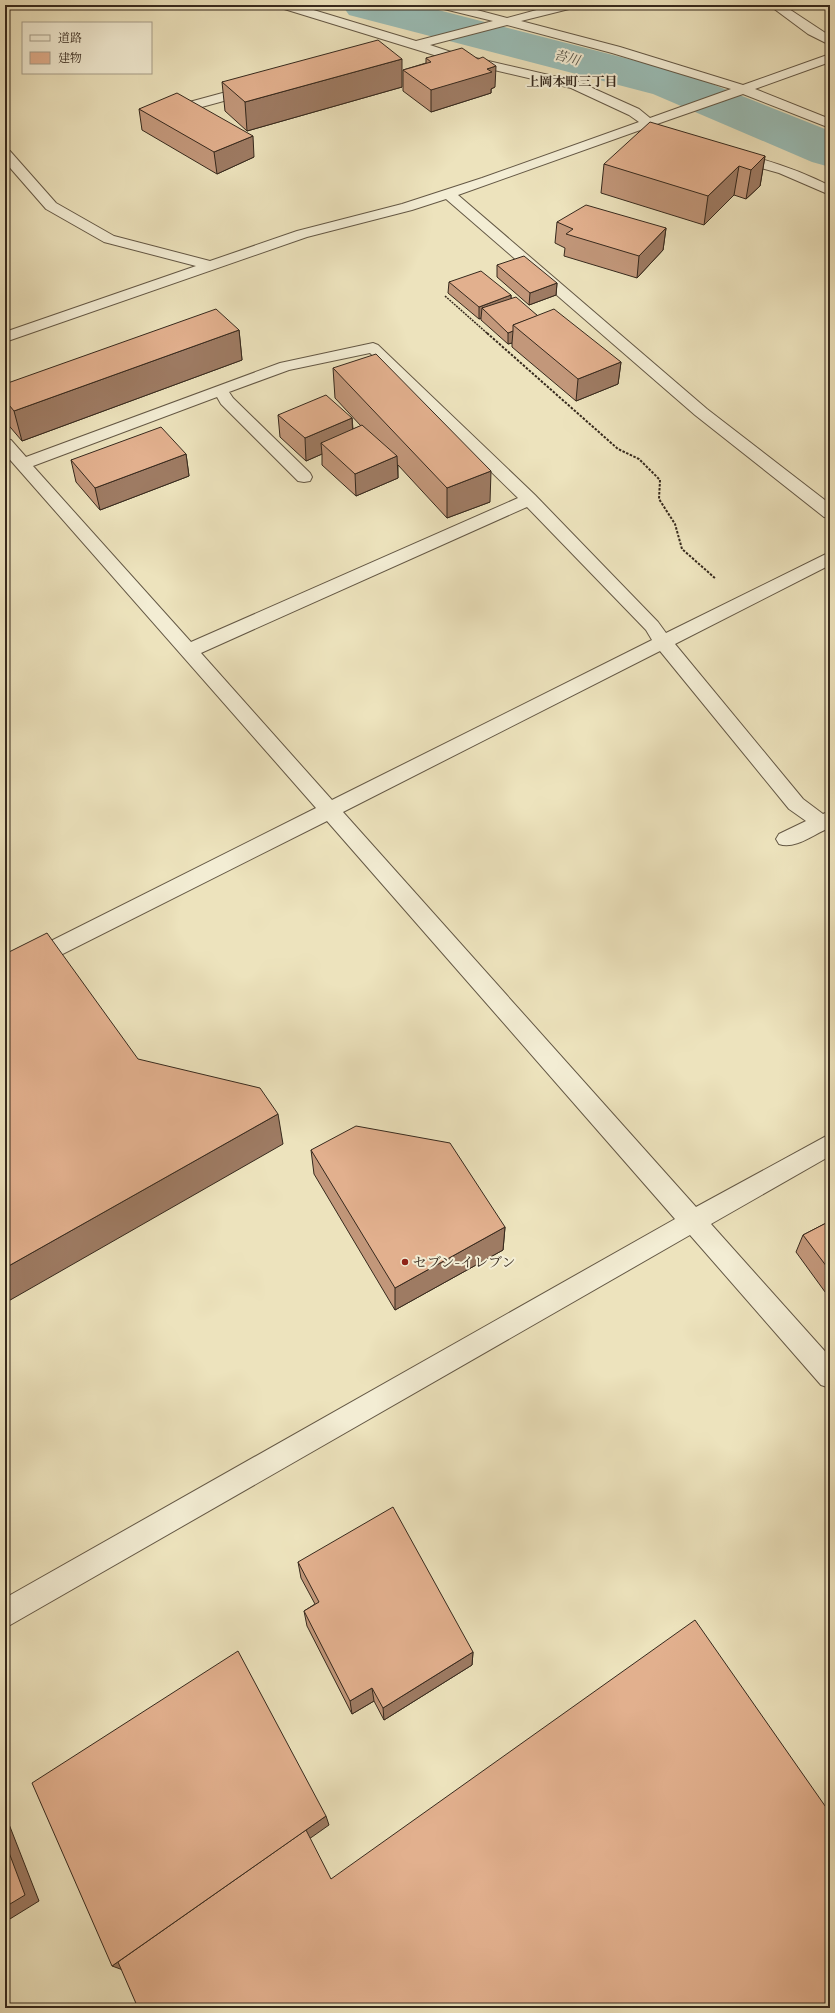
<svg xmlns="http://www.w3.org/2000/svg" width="835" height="2013" viewBox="0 0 835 2013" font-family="'Libre Bodoni','Noto Serif JP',serif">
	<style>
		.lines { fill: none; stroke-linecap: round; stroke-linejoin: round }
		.river { fill: #9abdb6; fill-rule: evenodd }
		.minor-casing { stroke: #645845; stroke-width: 2 }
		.path-far1 { stroke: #36291d; stroke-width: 1.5; stroke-dasharray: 2 1; stroke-linecap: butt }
		.path { stroke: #36291d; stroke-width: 2; stroke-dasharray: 2.5 1.5; stroke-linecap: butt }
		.minor { fill: #f3edd4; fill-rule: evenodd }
		.wall { fill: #c2977a; stroke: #36291d }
		.shaded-wall { fill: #9e7b63; stroke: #36291d }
		.building { fill: #e2b08e; stroke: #36291d }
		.poi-dot { fill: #8f2418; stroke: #f3edd4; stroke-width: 1.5 }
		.labels { text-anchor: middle; stroke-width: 4; stroke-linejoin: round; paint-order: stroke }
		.far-water-label { font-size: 13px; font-style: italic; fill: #4f4e43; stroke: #f3edd4 }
		.far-neighbourhood-label { font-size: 13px; font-weight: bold; fill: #36291d; stroke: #f3edd4 }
		.poi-label { font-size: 14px; fill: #36291d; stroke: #f3edd4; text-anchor: start }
	</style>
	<rect width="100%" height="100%" fill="#ede3bd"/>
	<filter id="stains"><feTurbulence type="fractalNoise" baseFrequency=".005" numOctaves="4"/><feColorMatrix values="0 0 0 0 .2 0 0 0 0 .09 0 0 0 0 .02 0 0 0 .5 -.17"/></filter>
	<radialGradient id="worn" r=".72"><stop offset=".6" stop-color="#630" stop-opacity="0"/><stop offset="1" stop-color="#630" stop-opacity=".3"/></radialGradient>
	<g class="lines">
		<polygon class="river" points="342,5 419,5 687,74 830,131 830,167 812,162 653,94 349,15"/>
		<defs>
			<g id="minor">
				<path d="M279,5H297L416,41L493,21L440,8L438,5H458L507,18L555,5H575L573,8L521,21L620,47L743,85L830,54V62L755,89L830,119V128L743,94L657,124L662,129L660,132H650L646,128L458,195L707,409L830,504V518L824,517L695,415L446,199L412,210L307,237L5,342V332L196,266L104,242L46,209L5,162V150L10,151L56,203L114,236L210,261L297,231L402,204L482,178L639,122L629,115L571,88L447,59L281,8ZM507,25L612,53L731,89L650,118L639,109L579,82L454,53L430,45Z"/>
				<polygon points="769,5 783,5 830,36 830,45 808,34"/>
				<polygon points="252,85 258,89 257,92 187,111 181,107 182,104"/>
				<path d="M734,152C768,160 799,170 830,186V195L779,173L729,159L727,156L729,153Z"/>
				<path d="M373,343L378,345L535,495L658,622L666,633L830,552V565L675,644L803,799L823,814L830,811L829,828C814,834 795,850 779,844L776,839L779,834L806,821L789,809L660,651L343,812L696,1207L830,1134V1156L711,1224L830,1357V1388L821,1385L690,1235L5,1628V1598L675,1219L327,821L5,983V964L316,808L5,454V439L11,440L26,457L280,363ZM370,353L518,498L191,642L33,466L217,397L221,404L298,481L304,482L310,481L312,477L310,473L233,398L229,392L289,370ZM527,507L646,630L652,640L332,800L201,653Z"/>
			</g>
		</defs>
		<use href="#minor" class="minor-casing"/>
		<polyline class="path-far1" points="445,296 488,334"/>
		<polyline class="path" points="487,333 618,449 639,459 660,480 659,499 675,524 682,549 716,579"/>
		<use href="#minor" class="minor"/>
	</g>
	<g class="wall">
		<polygon points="426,58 495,87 491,89 491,93 431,112 403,91 403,70 426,63"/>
		<polygon points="222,82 402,87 247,131 225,111"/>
		<polygon points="139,109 254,157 217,174 142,130"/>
		<polygon points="765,156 760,186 746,199 734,195 704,225 601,193 604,164"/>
		<polygon points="557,222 666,228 663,250 637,278 564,256 565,248 555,243"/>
		<polygon points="497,265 557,283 556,295 529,305 497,277"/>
		<polygon points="449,282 511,295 511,298 538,316 621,362 618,384 576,401 512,347 512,343 508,344 481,320 481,318 479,319 448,293"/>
		<polygon points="239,330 242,360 22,441 5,421 5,384"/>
		<polygon points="333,368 490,502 447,518 398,465 398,478 356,496 322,465 322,454 306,461 280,437 278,415 352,418 353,429 361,426 335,398"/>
		<polygon points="186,454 189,476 100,510 76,482 71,460"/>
		<polygon points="311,1150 505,1227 503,1250 395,1310 314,1174"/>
		<polygon points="830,1221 830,1294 828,1296 796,1252 803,1235"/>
		<polygon points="298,1562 473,1652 472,1665 384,1720 374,1701 352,1714 307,1626 304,1611 315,1604 301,1578"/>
	</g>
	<g class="shaded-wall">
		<polygon points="402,59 402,87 247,131 245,102"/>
		<polygon points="496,66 495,87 491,89 491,93 431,112 431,90 487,69"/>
		<polygon points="253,136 254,157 217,174 214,152"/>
		<polygon points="765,156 760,186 746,199 751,170"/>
		<polygon points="739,166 734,195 704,225 708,196"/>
		<polygon points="666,228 663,250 637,278 639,256"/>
		<polygon points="557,283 556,295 529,305 530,293"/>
		<polygon points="511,295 511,307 482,308 481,318 479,319 479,307"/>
		<polygon points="239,330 242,360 22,441 14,411"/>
		<polygon points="513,331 512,343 508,344 508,333"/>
		<polygon points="621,362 618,384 576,401 578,379"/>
		<polygon points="352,418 353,440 321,443 322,454 306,461 305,438"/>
		<polygon points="186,454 189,476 100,510 95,488"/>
		<polygon points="397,456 398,478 356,496 355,474"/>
		<polygon points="491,471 490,502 447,518 447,488"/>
		<polygon points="278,1114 283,1144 5,1303 5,1268"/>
		<polygon points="505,1227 503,1250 395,1310 395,1288"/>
		<polygon points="473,1652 472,1665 384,1720 383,1708"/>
		<polygon points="372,1688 374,1701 352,1714 350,1701"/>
		<polygon points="5,1814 39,1901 5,1922"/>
		<polygon points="326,1816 329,1825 123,1970 112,1966"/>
	</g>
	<g class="building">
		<polygon points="378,40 402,59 245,102 222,82"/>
		<polygon points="462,48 478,59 483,57 496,66 487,69 492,72 431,90 403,70 431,62 426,58"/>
		<polygon points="177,93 253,136 214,152 139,109"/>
		<polygon points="650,122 765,156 751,170 739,166 708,196 604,164"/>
		<polygon points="586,205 666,228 639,256 566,234 573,229 557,222"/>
		<polygon points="524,256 557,283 530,293 497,265"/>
		<polygon points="481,271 511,295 479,307 449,282"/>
		<polygon points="516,297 538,316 513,325 513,331 508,333 482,308"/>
		<polygon points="216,309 239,330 14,411 5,400 5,384"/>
		<polygon points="554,309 621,362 578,379 513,325"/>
		<polygon points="376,354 491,471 447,488 333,368"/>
		<polygon points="326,395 352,418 305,438 278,415"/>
		<polygon points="362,425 397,456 355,474 321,443"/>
		<polygon points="161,427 186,454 95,488 71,460"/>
		<polygon points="47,933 138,1059 260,1088 278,1114 5,1268 5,954"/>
		<polygon points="356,1126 450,1143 505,1227 395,1288 311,1150"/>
		<polygon points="830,1221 830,1271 803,1235"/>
		<polygon points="393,1507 473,1652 383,1708 372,1688 350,1701 304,1611 319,1602 298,1562"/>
		<polygon points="695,1620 830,1813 830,2008 138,2008 118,1962 306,1830 331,1879"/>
		<polygon points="238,1651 326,1816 112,1966 32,1783"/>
		<polygon points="5,1842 25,1895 5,1907"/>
	</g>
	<circle class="poi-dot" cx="405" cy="1262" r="4"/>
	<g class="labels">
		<g class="far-water-label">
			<text transform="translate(567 57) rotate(15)" y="5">苔川</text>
		</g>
		<g class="far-neighbourhood-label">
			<text x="572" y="86">上岡本町三丁目</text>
		</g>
		<g class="poi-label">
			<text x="413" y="1267">セブン-イレブン</text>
		</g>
	</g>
	<rect width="835" height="2013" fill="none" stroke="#ede3bd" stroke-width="20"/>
	<rect x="6" y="6" width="823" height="2001" fill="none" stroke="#36291d" stroke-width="2"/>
	<rect x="10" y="10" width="815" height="1993" fill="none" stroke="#36291d"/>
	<rect x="22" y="22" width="130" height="52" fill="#f3edd4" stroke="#a79f8b"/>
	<rect x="30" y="35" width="20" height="6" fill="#f3edd4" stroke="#a79f8b"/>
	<text x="58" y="42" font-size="12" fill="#36291d">道路</text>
	<rect x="30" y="52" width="20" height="12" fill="#e2b08e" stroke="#a79f8b"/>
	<text x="58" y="62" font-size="12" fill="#36291d">建物</text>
	<rect width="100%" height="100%" filter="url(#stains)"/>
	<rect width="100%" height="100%" fill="url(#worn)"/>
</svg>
